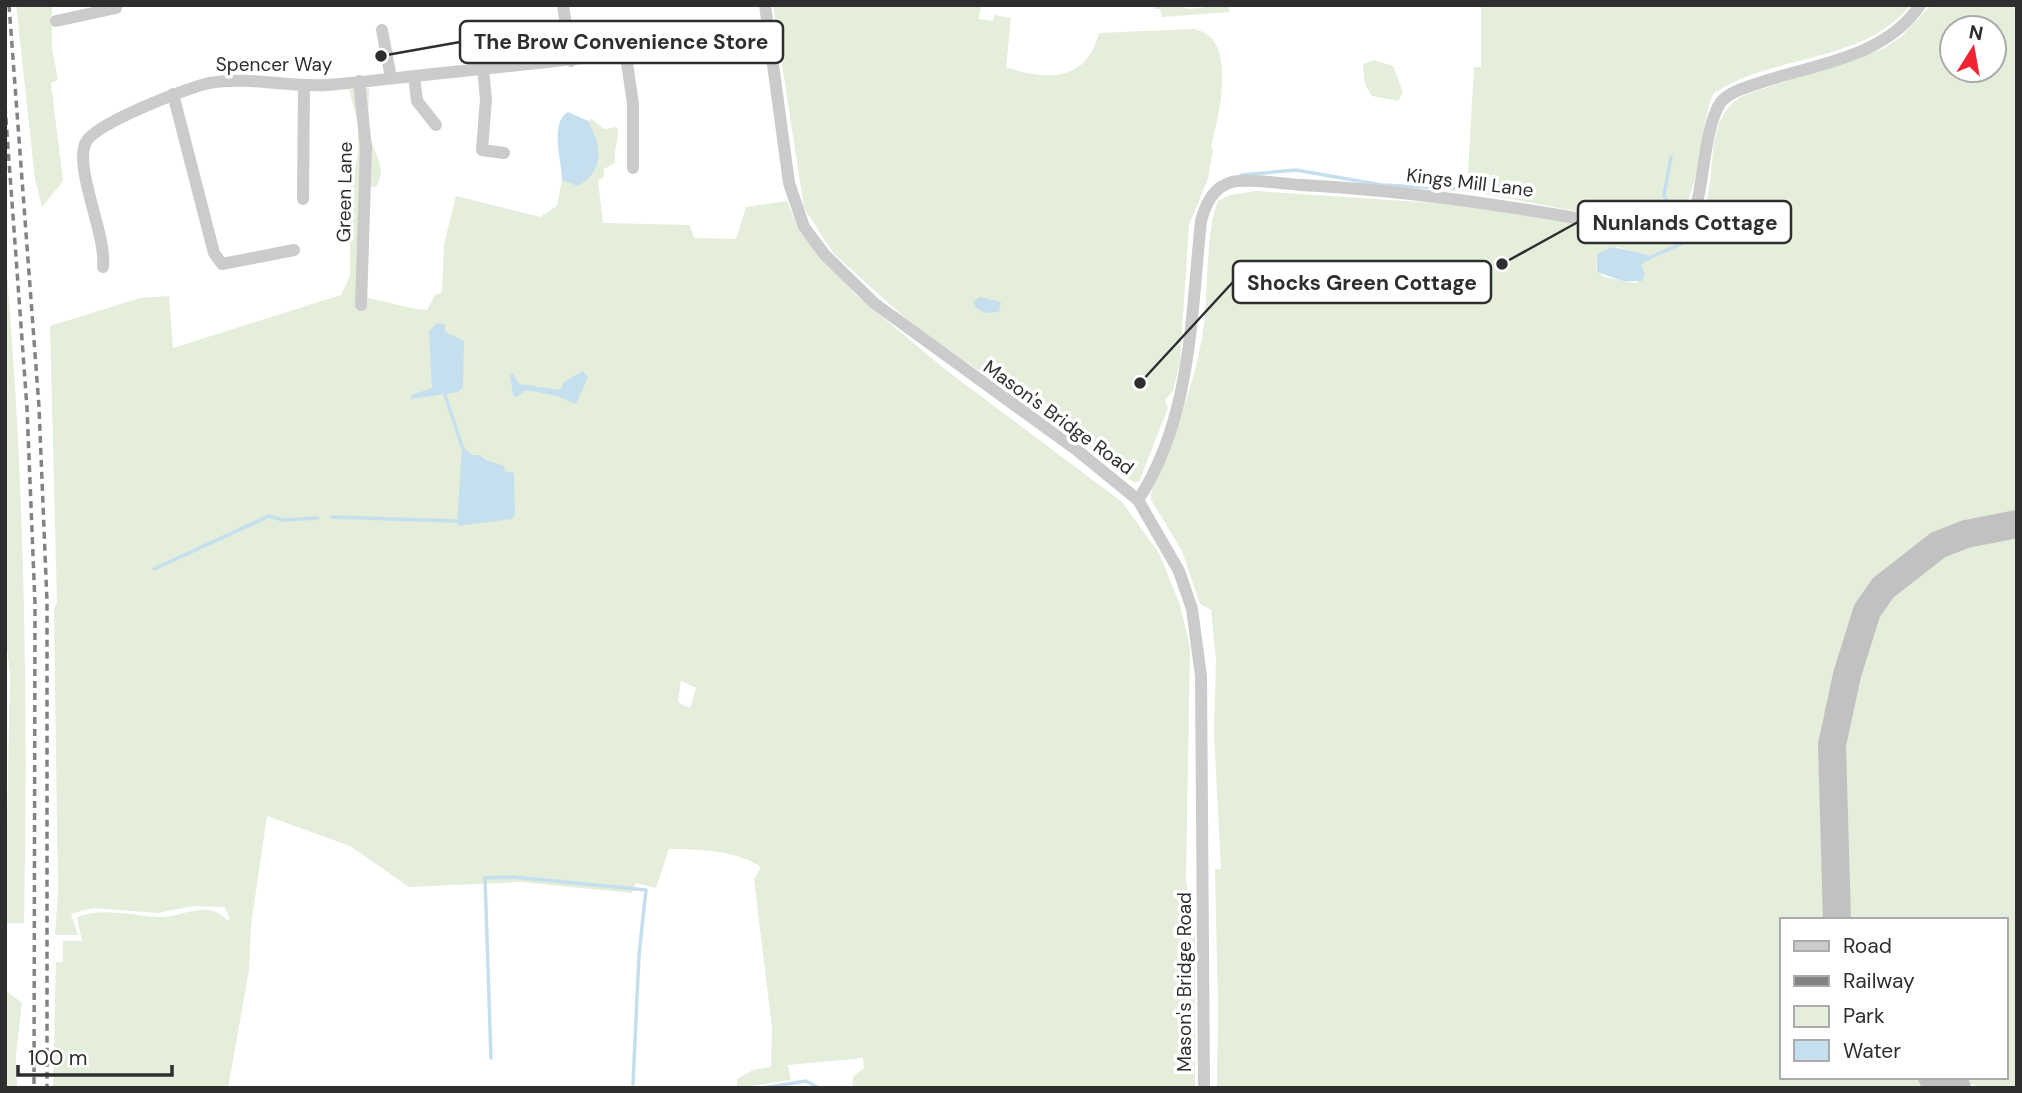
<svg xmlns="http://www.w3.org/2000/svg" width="2022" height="1093" viewBox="0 0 2022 1093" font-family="'DM Sans',sans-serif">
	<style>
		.green { fill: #e5eddb; fill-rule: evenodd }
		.water { fill: #c5dfee }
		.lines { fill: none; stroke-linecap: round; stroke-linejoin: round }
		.stream { stroke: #c5dfee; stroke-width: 3.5 }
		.taxiway { stroke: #c1c1c1; stroke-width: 28 }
		.minor { stroke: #cbcbcb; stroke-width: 12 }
		.rail { stroke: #838383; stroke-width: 3.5; stroke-dasharray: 7 5; stroke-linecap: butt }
		.labels { text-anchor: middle; stroke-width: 7; stroke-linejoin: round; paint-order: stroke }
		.street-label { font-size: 19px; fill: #2e2e2e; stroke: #fff }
		.leader { fill: none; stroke: #2e2e2e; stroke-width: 2.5 }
		.callout-dot { fill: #2e2e2e; stroke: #fff; stroke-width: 2.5 }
		.callout { fill: #fff; stroke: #2e2e2e; stroke-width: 2.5 }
		.callout-label { font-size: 21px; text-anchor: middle; font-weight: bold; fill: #2e2e2e }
	</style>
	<rect width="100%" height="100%" fill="#fff"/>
	<g class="green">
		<polygon points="16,5 52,5 52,47 58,80 51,83 63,181 42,207 35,179"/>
		<path d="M773,5H981L979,19L993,21L994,15L1011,18L1006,67C1047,81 1087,82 1099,33L1193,29C1240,35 1218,118 1211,147L1213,149L1208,179L1189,225L1180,362L1173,391L1165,400L1168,408L1139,482H1133L1075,437L913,325L834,254L804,208Z"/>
		<polygon points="1155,5 1179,5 1188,9 1228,5 1230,12 1162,17 1160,9 1154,9"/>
		<path d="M1481,5H1911C1861,65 1774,53 1714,93C1697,124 1704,226 1657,226L1467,191L1474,67H1481Z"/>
		<path d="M1931,5H2017V518L1941,537L1884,578L1863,606L1841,674L1826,752L1832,920H1782V1077H1918L1942,1088H1217L1218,1007L1215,869H1221L1214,734L1216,660L1211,610L1200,604L1182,551L1151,500V493C1173,437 1196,384 1204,324C1208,292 1206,228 1218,201L1230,195L1256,191L1435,203L1490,209L1659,238C1745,229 1683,124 1745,95L1883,49L1902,36ZM1952,28H1994V70H1952ZM1617,247L1650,257L1641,265L1645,276L1636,283L1604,277L1596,270L1597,254Z"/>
		<polygon points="1374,60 1393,66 1403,92 1398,101 1372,96 1365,85 1363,64"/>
		<path d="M369,88C369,104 367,124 371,139C376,158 387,168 376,187L361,186L357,296C382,299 402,308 427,310L435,295L442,292L444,244L456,196L540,217L557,206L562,180L577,186L595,134L588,121L592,119L604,129L617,127C620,139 613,150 615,163L604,169V177L598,181L603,223L690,225L694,238L736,239L746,207L787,201L800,233L856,295L946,370L1122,502L1159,553L1180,605L1190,648L1186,879L1195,937V1088H852L853,1077L864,1068L863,1058L788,1065L791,1080L737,1088V1079L753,1070L771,1067L772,1028L754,879L761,867C735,850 698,849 669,849L656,888L636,883L632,893L520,882L409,887L350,846L267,816L251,925L249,970L228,1088H53L56,962H63V941H82L77,917C106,907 131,916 160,917C184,917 208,898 228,921L230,918L224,907L192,906L158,913L93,908L71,914L78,935H55L58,892L54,609L57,602L50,326L140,298L169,296L173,348L341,295L350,276V200L358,153V123L349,90ZM681,681L696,688L690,708L678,702Z"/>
		<path d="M5,252C25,474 28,700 24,923H5L10,674L5,630Z"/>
		<polygon points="2017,530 2017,1087 1983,1088 1948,1077 2006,1077 2006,920 1844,920 1837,748 1846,702 1873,612 1894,586 1946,549 1966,540"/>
		<polygon points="5,990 22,1003 16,1055 17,1088 5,1088"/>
	</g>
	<g class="water">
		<path d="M568,112L588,121C602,144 605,173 577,186L562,180C562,161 549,123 568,112Z"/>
		<polygon points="1613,247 1648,255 1649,260 1641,265 1645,274 1642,281 1623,281 1597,272 1597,254"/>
		<polygon points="980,297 1001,302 999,312 985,313 975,307 973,302"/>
		<polygon points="438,323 445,325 445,332 464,341 463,387 458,392 411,399 411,395 432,388 429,331"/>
		<polygon points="583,371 588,377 576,404 557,396 527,390 516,397 513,395 510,375 513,374 519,384 560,390 564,382"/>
		<polygon points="462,446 472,455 479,455 486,460 504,466 505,471 514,473 515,515 512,519 457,526"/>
	</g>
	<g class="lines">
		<g class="stream">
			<polyline points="1671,157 1664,195 1675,219"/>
			<polyline points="1241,175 1296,170 1382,185 1464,189"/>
			<polyline points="1646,259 1681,244 1684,234"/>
			<polyline points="445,395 462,446"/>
			<polyline points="332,517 456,521"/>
			<polyline points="154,569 269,516 283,520 318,518"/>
			<polyline points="491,1058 485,878 513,877 646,890 639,955 633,1084"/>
			<polyline points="763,1088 806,1081 819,1088"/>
		</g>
		<g class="taxiway">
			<polyline points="1837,920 1832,745 1847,675 1867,611 1883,588 1938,545 1966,534 2017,524"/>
			<polyline points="1932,1077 1957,1088"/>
		</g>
		<g class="minor">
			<polyline points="563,5 571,61"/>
			<polyline points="765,5 789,183 804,227 825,255 874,303 1078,451 1138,500 1179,571 1192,609 1201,676 1204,1088"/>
			<polyline points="56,21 116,8 116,5"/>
			<polyline points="382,30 391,78"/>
			<polyline points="626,56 633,104 633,168"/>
			<polyline points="483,69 486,99 482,150 504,153"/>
			<polyline points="414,76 417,101 436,125"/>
			<polyline points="359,81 366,148 361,305"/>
			<polyline points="173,94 214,253 222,264 294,250"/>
			<polyline points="303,199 304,85"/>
			<path d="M103,267C107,235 73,167 86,142C96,123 187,88 209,83C248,76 287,87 326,85C368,82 410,76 453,72C559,61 664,50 769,35"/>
			<path d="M1138,500C1192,418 1191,314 1201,221C1205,205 1213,187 1232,182C1248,178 1284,184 1301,185C1419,191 1534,209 1650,232C1672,234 1688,229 1696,207C1704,179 1705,125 1721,102C1729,92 1747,87 1759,83C1814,64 1885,58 1920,5"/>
		</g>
		<g class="rail">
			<polyline points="9,5 39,407 47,602 47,1088"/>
			<polyline points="5,106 27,408 35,604 34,1088"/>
		</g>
	</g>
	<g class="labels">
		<g class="street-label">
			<text x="274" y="71">Spencer Way</text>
			<text transform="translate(1470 182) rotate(7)" y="7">Kings Mill Lane</text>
			<text transform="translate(344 192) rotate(-89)" y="7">Green Lane</text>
			<text transform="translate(1059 417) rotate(36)" y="7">Mason's Bridge Road</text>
			<text transform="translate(1184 982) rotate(-90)" y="7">Mason's Bridge Road</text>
		</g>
	</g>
	<path class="leader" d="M381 56L460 42M1502 264L1578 222M1140 383L1233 282"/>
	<g class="callout-dot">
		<circle cx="381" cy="56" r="7"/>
		<circle cx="1502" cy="264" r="7"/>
		<circle cx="1140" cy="383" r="7"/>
	</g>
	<g class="callout">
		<rect x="460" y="21" width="323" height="42" rx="7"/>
		<rect x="1578" y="201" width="213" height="42" rx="7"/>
		<rect x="1233" y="261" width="258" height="42" rx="7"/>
	</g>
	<g class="callout-label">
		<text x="621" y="49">The Brow Convenience Store</text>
		<text x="1685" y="230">Nunlands Cottage</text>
		<text x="1362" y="290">Shocks Green Cottage</text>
	</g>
	<rect width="2022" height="1093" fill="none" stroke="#2e2e2e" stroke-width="14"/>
	<rect x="1780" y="918" width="228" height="161" fill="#ffffff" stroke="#ababab" stroke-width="2"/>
	<rect x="1794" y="941" width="35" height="10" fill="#cbcbcb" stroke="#ababab" stroke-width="2"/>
	<text x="1843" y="953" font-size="21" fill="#2e2e2e">Road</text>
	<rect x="1794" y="976" width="35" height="10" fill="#838383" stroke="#ababab" stroke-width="2"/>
	<text x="1843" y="988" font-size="21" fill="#2e2e2e">Railway</text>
	<rect x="1794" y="1006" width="35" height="21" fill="#e5eddb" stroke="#ababab" stroke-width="2"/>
	<text x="1843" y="1023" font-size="21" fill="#2e2e2e">Park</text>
	<rect x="1794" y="1040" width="35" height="21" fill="#c5dfee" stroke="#ababab" stroke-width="2"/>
	<text x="1843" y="1058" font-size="21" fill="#2e2e2e">Water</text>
	<g transform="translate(1973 49) rotate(11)"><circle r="33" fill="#ffffff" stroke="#ababab" stroke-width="2"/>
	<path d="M0-5L12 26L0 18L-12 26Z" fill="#f22333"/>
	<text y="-10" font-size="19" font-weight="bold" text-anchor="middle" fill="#2e2e2e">N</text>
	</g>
	<path d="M18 1065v10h154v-10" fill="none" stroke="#2e2e2e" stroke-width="3.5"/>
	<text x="28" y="1065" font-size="21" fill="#2e2e2e" stroke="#ffffff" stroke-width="5" paint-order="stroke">100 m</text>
</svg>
